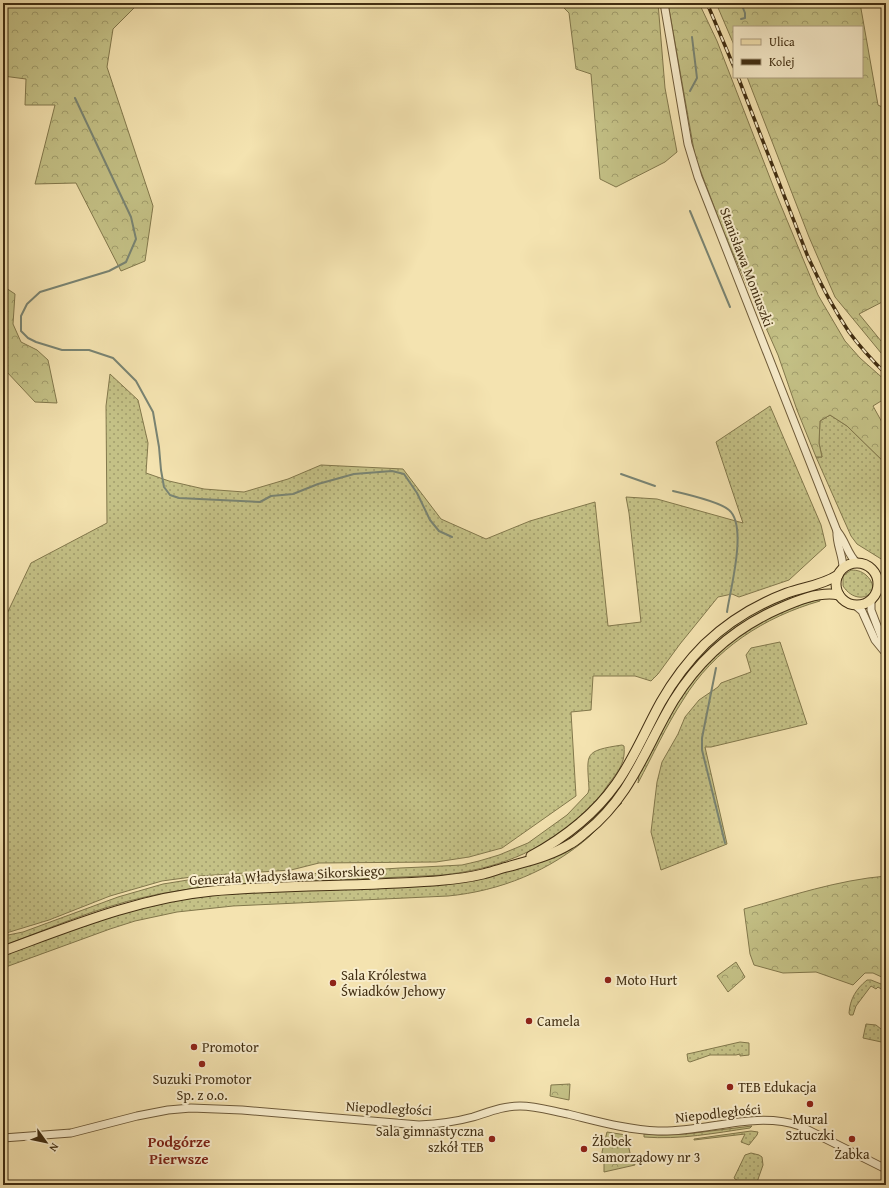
<svg xmlns="http://www.w3.org/2000/svg" width="889" height="1188" viewBox="0 0 889 1188" font-family="'Gentium Book Plus',serif">
	<style>
		.grass { fill: url(#grass-dots); stroke: #82784c }
		.forest { fill: url(#forest-crowns); stroke: #82784c }
		.lines { fill: none; stroke-linecap: round; stroke-linejoin: round }
		.stream { stroke: #798473; stroke-width: 2 }
		.minor-casing { stroke: #6e5b3a; stroke-width: 9 }
		.major-casing { stroke: #412e12; stroke-width: 11 }
		.minor { stroke: #f8edcc; stroke-width: 7 }
		.major { stroke: #f4e3b0; stroke-width: 9 }
		.rail-casing { stroke: #412e12; stroke-width: 3.5 }
		.rail { stroke: #f8edcc; stroke-width: 2; stroke-dasharray: 6; stroke-linecap: butt }
		.poi-dot { fill: #8f2418; stroke: #f8edcc; stroke-width: 1.5 }
		.labels { text-anchor: middle; stroke-width: 4; stroke-linejoin: round; paint-order: stroke }
		.street-label { font-size: 14px; fill: #412e12; stroke: #f8edcc }
		.poi-label { font-size: 14px; fill: #412e12; stroke: #f8edcc; text-anchor: start }
		.neighbourhood-label { font-size: 15px; font-weight: bold; fill: #7a1f14; stroke: #f8edcc }
	</style>
	<defs>
		<pattern id="grass-dots" width="8" height="8" patternUnits="userSpaceOnUse"><rect width="8" height="8" fill="#c4c186"/><path d="M2 2h.1M6 6h.1" fill="none" stroke="#a19d6c" stroke-width="1.8" stroke-linecap="round"/></pattern>
		<pattern id="forest-crowns" width="20" height="18" patternUnits="userSpaceOnUse"><rect width="20" height="18" fill="#c4c186"/><path d="M2 6a3 3 0 1 1 6 0M12 15a3 3 0 1 1 6 0" fill="none" stroke="#a19d6c"/></pattern>
	</defs>
	<rect width="100%" height="100%" fill="#f4e3b0"/>
	<filter id="stains"><feTurbulence type="fractalNoise" baseFrequency=".005" numOctaves="4"/><feColorMatrix values="0 0 0 0 .2 0 0 0 0 .09 0 0 0 0 .02 0 0 0 .5 -.17"/></filter>
	<radialGradient id="worn" r=".72"><stop offset=".6" stop-color="#630" stop-opacity="0"/><stop offset="1" stop-color="#630" stop-opacity=".3"/></radialGradient>
	<g class="grass">
		<polygon points="110,374 138,400 148,443 146,473 169,481 204,489 244,492 288,479 321,465 403,469 441,519 486,539 530,521 595,502 608,626 641,622 629,513 626,497 657,499 743,523 716,442 770,406 821,525 826,546 789,580 739,597 732,594 718,597 680,644 658,674 651,681 635,676 593,676 591,710 571,712 576,796 502,848 469,857 436,862 319,863 291,870 199,876 162,881 110,896 49,920 3,934 3,622 31,563 107,523 106,406"/>
		<polygon points="830,415 847,426 886,464 886,562 857,544 851,536 816,457 822,457 819,443 820,421"/>
		<path d="M851,570C857,570 861,571 866,575C885,592 858,609 843,586V576Z"/>
		<polygon points="817,588 817,592 808,594 704,656 618,794 615,791 679,681 700,655 723,634 746,618 767,606 785,598"/>
		<path d="M820,599V601C764,617 714,649 683,700C666,726 653,755 638,783L639,775C655,746 668,716 687,689C717,644 767,612 820,599Z"/>
		<polygon points="780,642 807,724 711,747 705,747 727,844 661,870 651,832 657,782 662,762 678,734 685,717 699,700 718,687 721,683 751,672 746,655 751,648"/>
		<path d="M622,745L624,746C626,766 615,774 605,789C599,799 588,809 578,818C539,853 495,869 443,875L212,886C189,889 167,892 145,897C96,908 50,928 3,946V936L23,932L118,897L163,884L194,879L244,875L308,874L400,868L423,867L462,865L479,861L499,855L528,843L567,815L588,793L589,789C587,753 583,751 622,745Z"/>
		<path d="M620,802L622,803C610,813 601,826 590,836C550,871 500,891 448,896L233,906L177,912L135,921L110,929L3,968V955L86,924L154,904L200,897L225,894L431,885L555,854Z"/>
		<path d="M867,980H871L886,986V992L878,987L876,989L871,986L856,1006L853,1015H850L849,1013C850,999 856,989 867,980Z"/>
		<polygon points="866,1024 876,1025 881,1029 883,1026 886,1028 886,1043 863,1038"/>
		<polygon points="740,1042 749,1043 749,1055 740,1056 740,1054 736,1055 710,1055 690,1062 688,1061 687,1054 692,1053"/>
		<path d="M752,1126L750,1128C715,1133 680,1140 644,1137V1134L662,1135L686,1134Z"/>
		<polygon points="751,1131 758,1132 757,1135 749,1145 741,1142 745,1134 694,1140 694,1139"/>
		<polygon points="751,1153 759,1155 762,1157 763,1165 756,1185 743,1185 734,1178 745,1155"/>
	</g>
	<g class="forest">
		<polygon points="3,3 139,3 113,29 107,67 153,206 145,261 121,271 76,183 35,184 55,105 25,105 26,79 3,76"/>
		<polygon points="561,3 658,3 665,88 677,152 665,162 616,187 600,179 591,74 576,69 569,13 562,6"/>
		<polygon points="668,3 699,3 717,41 777,196 818,295 845,341 860,358 886,381 886,398 873,406 883,424 886,427 886,464 847,426 830,415 820,421 819,443 822,457 816,457 797,410 778,355 724,233 695,156"/>
		<polygon points="716,3 860,3 878,105 886,109 886,300 859,314 886,347 886,359 835,297 809,237 747,77 862,77 862,27 734,27 734,45"/>
		<polygon points="3,286 15,294 13,324 21,342 37,350 48,360 57,403 35,402 6,371 3,373"/>
		<path d="M886,876V979L873,973H865L853,985L816,972L783,973L754,965L750,954L744,909C790,896 838,880 886,876Z"/>
		<polygon points="736,962 745,977 728,992 717,976"/>
		<polygon points="570,1084 569,1100 550,1096 551,1085"/>
		<polygon points="607,1132 626,1135 632,1162 634,1162 635,1165 604,1172 604,1160 602,1152"/>
	</g>
	<g class="lines">
		<g class="stream">
			<polyline points="741,3 745,13 745,18 741,19"/>
			<polyline points="690,91 697,78 692,37"/>
			<polyline points="75,98 131,217 136,239 126,262 109,271 40,292 27,304 21,316 21,331 28,338 36,342 62,350 89,350 113,358 136,381 153,412 159,447 161,470 164,487 170,495 179,498 260,502 271,496 293,494 318,484 354,474 392,471 404,474 417,493 430,520 439,531 452,537"/>
			<polyline points="690,211 730,307"/>
			<polyline points="621,474 655,486"/>
			<path d="M673,491C686,494 720,502 729,510C748,526 730,590 727,612"/>
			<polyline points="716,668 702,738 702,750 725,843"/>
		</g>
		<defs>
			<g id="minor">
				<path d="M664,3L688,144L698,177L837,531C846,541 847,554 857,563"/>
				<path d="M837,531C836,544 843,555 843,568"/>
				<polyline points="871,600 871,610 881,636 886,655"/>
				<polyline points="855,605 862,611 875,640 884,651"/>
				<path d="M3,1138L71,1133L137,1116L168,1110L191,1108L242,1110L419,1125C437,1124 455,1122 473,1117C489,1112 503,1106 520,1106C536,1106 552,1111 568,1114C597,1121 628,1130 658,1131C705,1133 754,1110 800,1126L886,1169"/>
			</g>
			<g id="major">
				<circle cx="857" cy="584" r="21"/>
				<path d="M531,856C564,838 594,815 616,784C634,759 646,729 661,702C673,681 688,661 705,644C728,622 758,604 787,593C804,587 823,585 838,575"/>
				<path d="M3,951C71,926 139,898 212,891C267,886 322,886 377,884C412,882 449,882 483,874C491,872 499,869 507,867C528,861 551,856 570,844C576,841 581,836 586,832C632,795 645,748 674,700C699,660 735,628 778,609C796,601 819,591 839,595"/>
			</g>
		</defs>
		<use href="#minor" class="minor-casing"/>
		<use href="#major" class="major-casing"/>
		<use href="#minor" class="minor"/>
		<use href="#major" class="major"/>
		<defs>
			<g id="rail">
				<polyline points="707,3 734,67"/>
				<path d="M738,77L808,257C820,283 833,308 849,332C860,347 873,361 886,374"/>
			</g>
		</defs>
		<use href="#rail" class="rail-casing"/>
		<use href="#rail" class="rail"/>
	</g>
	<g class="poi-dot">
		<circle cx="608" cy="980" r="4"/>
		<circle cx="333" cy="983" r="4"/>
		<circle cx="529" cy="1021" r="4"/>
		<circle cx="194" cy="1047" r="4"/>
		<circle cx="202" cy="1064" r="4"/>
		<circle cx="730" cy="1087" r="4"/>
		<circle cx="810" cy="1104" r="4"/>
		<circle cx="492" cy="1139" r="4"/>
		<circle cx="852" cy="1139" r="4"/>
		<circle cx="584" cy="1149" r="4"/>
	</g>
	<g class="labels">
		<g class="street-label">
			<text transform="translate(747 267) rotate(69)" y="5">Stanisława Moniuszki</text>
			<text transform="translate(287 875) rotate(-3)" y="5">Generała Władysława Sikorskiego</text>
			<text transform="translate(389 1108) rotate(3)" y="5">Niepodległości</text>
			<text transform="translate(718 1113) rotate(-6)" y="5">Niepodległości</text>
		</g>
		<g class="poi-label">
			<text x="341" y="980">Sala Królestwa<tspan x="341" dy="16">Świadków Jehowy</tspan></text>
			<text x="616" y="985">Moto Hurt</text>
			<text x="537" y="1026">Camela</text>
			<text x="202" y="1052">Promotor</text>
			<text x="202" y="1084" text-anchor="middle">Suzuki Promotor<tspan x="202" dy="16">Sp. z o.o.</tspan></text>
			<text x="738" y="1092">TEB Edukacja</text>
			<text x="810" y="1124" text-anchor="middle">Mural<tspan x="810" dy="16">Sztuczki</tspan></text>
			<text x="484" y="1136" text-anchor="end">Sala gimnastyczna<tspan x="484" dy="16">szkół TEB</tspan></text>
			<text x="592" y="1146">Żłobek<tspan x="592" dy="16">Samorządowy nr 3</tspan></text>
			<text x="852" y="1159" text-anchor="middle">Żabka</text>
		</g>
		<g class="neighbourhood-label">
			<text x="179" y="1147">Podgórze<tspan x="179" dy="17">Pierwsze</tspan></text>
		</g>
	</g>
	<rect width="889" height="1188" fill="none" stroke="#f4e3b0" stroke-width="16"/>
	<rect x="4" y="4" width="881" height="1180" fill="none" stroke="#412e12" stroke-width="2"/>
	<rect x="8" y="8" width="873" height="1172" fill="none" stroke="#412e12"/>
	<rect x="733" y="26" width="130" height="52" fill="#f8edcc" stroke="#afa182"/>
	<rect x="741" y="39" width="20" height="6" fill="#f4e3b0" stroke="#afa182"/>
	<text x="769" y="46" font-size="12" fill="#412e12">Ulica</text>
	<rect x="741" y="59" width="20" height="6" fill="#412e12" stroke="#afa182"/>
	<text x="769" y="66" font-size="12" fill="#412e12">Kolej</text>
	<g transform="translate(46 1142) rotate(123)" stroke="#f8edcc" stroke-width="3" paint-order="stroke">
	<path d="M0-3L7 15L0 10L-7 15Z" fill="#412e12"/>
	<text y="-6" font-size="11" font-weight="bold" text-anchor="middle" fill="#412e12">N</text>
	</g>
	<rect width="100%" height="100%" filter="url(#stains)"/>
	<rect width="100%" height="100%" fill="url(#worn)"/>
</svg>
